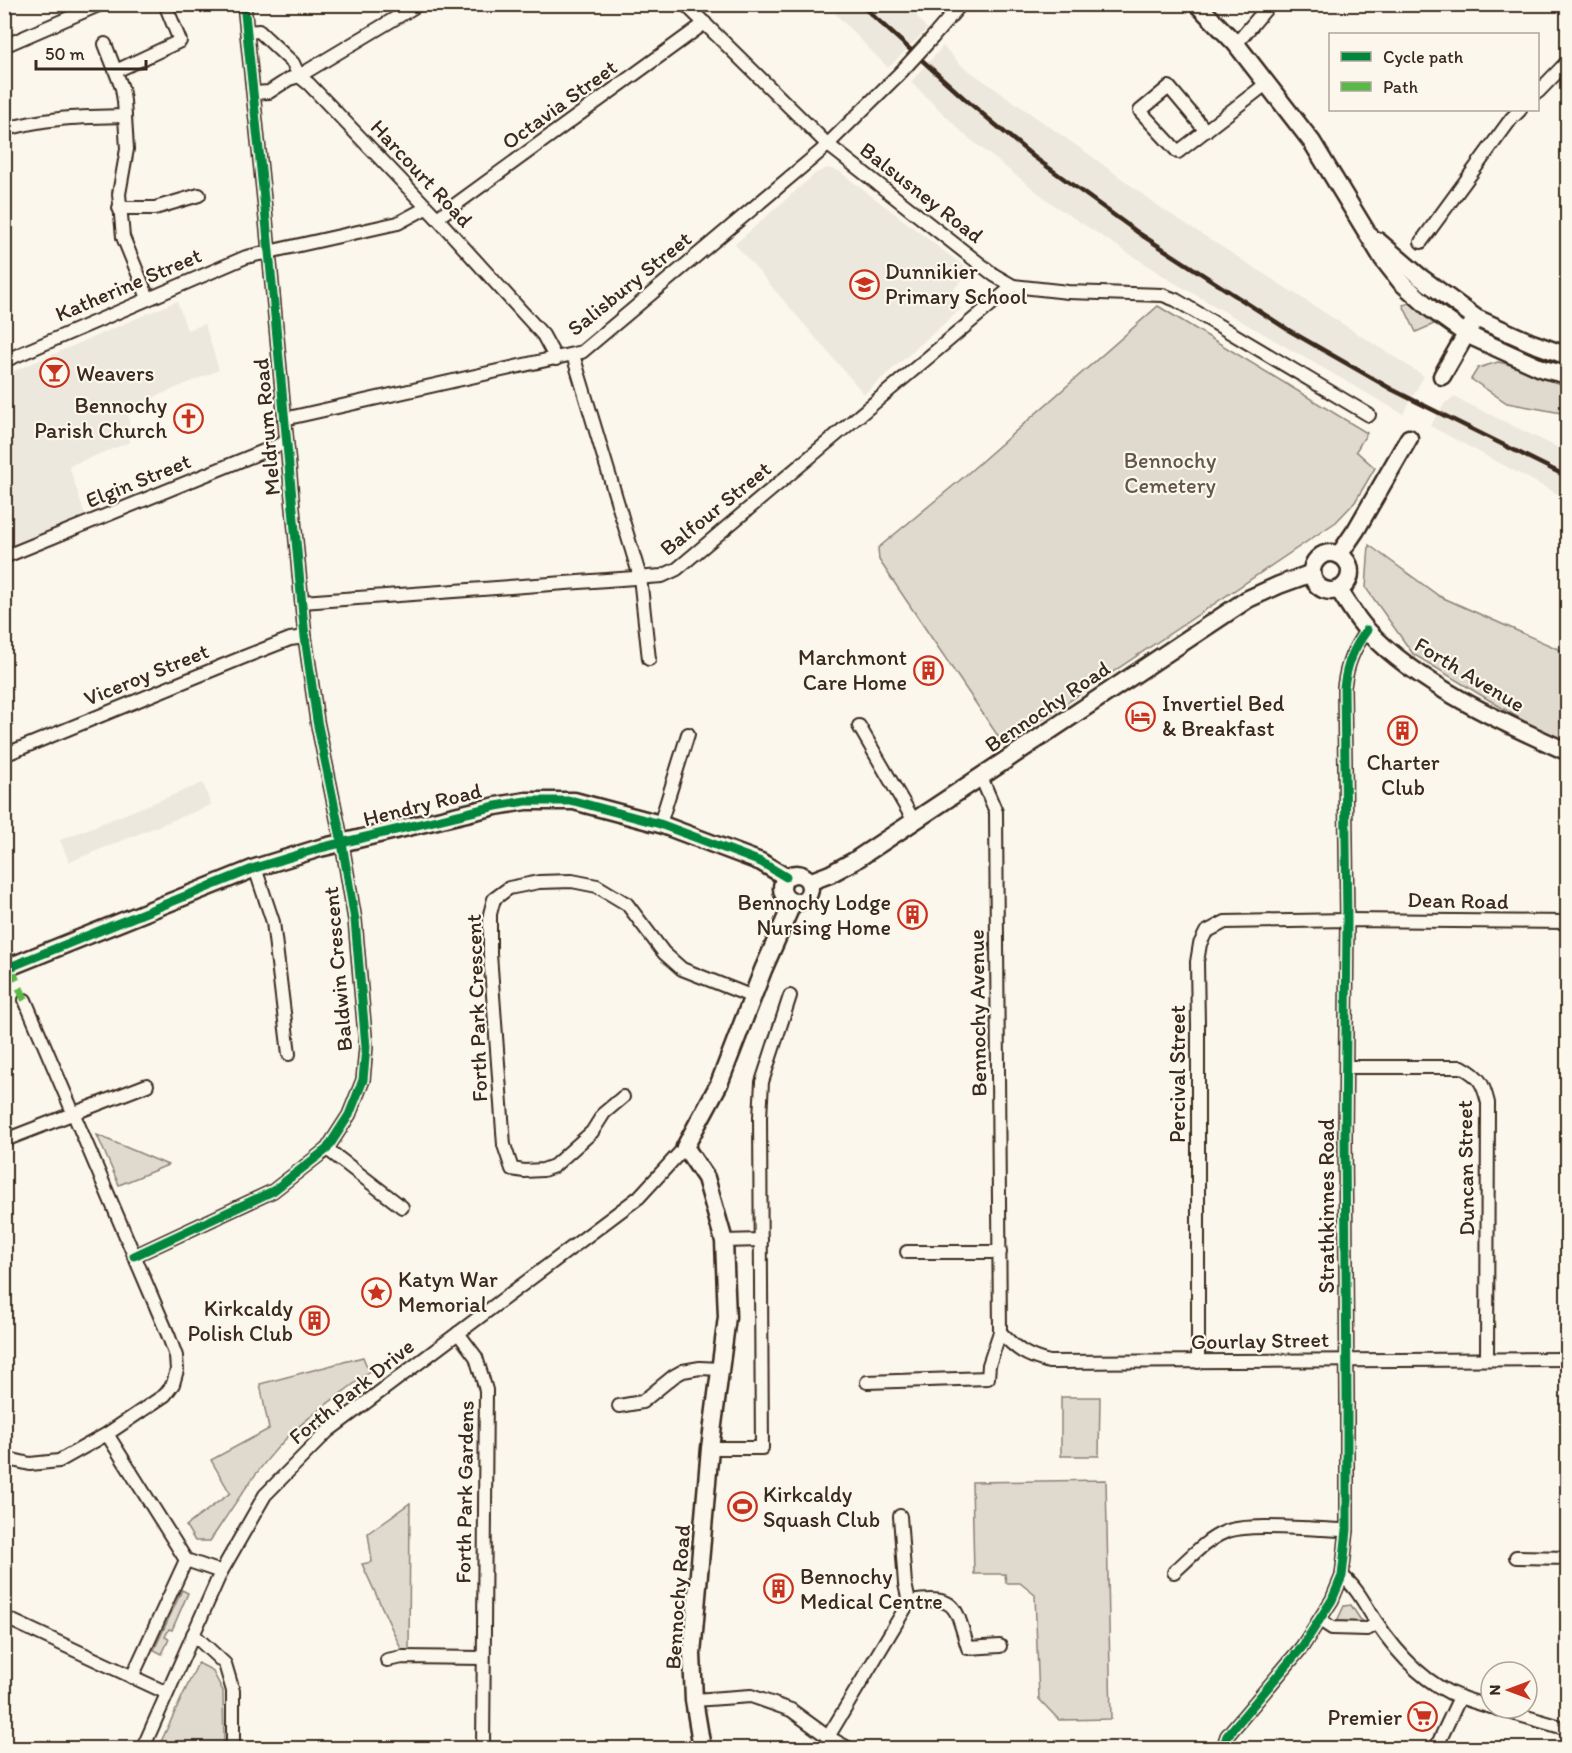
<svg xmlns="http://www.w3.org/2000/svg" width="1572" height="1753" viewBox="0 0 1572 1753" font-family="Itim,sans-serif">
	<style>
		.built { fill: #ede8dd }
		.green { fill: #dfd9ce; stroke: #8d8276; stroke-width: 1.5 }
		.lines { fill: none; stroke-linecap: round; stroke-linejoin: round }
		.street-casing { stroke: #3b2a1e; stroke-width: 16 }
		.secondary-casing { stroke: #3b2a1e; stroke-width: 21 }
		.street { stroke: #fbf7ec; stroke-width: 12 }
		.secondary { stroke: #fbf7ec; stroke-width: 16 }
		.rail { stroke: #3b2a1e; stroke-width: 4.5 }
		.street-bridge-casing { stroke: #3b2a1e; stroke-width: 16; stroke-linecap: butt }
		.street-bridge { stroke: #fbf7ec; stroke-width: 12 }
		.quiet { stroke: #58b947; stroke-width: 8; stroke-dasharray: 15 8; stroke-linecap: butt }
		.cycleway-casing { stroke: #fbf7ec; stroke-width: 13 }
		.cycleway { stroke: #00873e; stroke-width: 9 }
		.labels { text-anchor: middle; stroke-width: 4.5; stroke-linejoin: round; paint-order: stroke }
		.street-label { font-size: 22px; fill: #3b2a1e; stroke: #fbf7ec }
		.poi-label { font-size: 22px; fill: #3b2a1e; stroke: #fbf7ec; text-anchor: start }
		.park-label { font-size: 22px; fill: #64564a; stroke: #fbf7ec }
	</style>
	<rect width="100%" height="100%" fill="#fbf7ec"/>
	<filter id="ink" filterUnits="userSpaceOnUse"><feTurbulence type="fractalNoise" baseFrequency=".0167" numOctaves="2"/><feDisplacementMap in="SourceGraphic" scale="12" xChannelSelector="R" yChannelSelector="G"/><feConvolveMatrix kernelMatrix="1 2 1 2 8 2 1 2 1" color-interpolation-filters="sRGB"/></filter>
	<g filter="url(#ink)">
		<g class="built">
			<polygon points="827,5 908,5 927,29 888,68"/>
			<polygon points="943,46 961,65 1090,155 1164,210 1424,376 1403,414 1173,282 1055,206 966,136 911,82"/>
			<polygon points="828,168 839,171 970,271 948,296 961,309 864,394 735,244 816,173"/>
			<polygon points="177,301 187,330 205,324 219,370 128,408 130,442 69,466 85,515 5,548 5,375"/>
			<polygon points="1454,397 1567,452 1567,499 1430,426 1445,403"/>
			<polygon points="203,783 211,805 69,862 60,840"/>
		</g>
		<g class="green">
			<polygon points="1410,303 1434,324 1416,332 1403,305"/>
			<polygon points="1158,306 1367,433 1356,451 1375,468 1355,502 1336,522 1004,745 879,560 878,548 959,481"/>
			<path d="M1498,362C1521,366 1544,377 1567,384V414L1507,403L1471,379L1478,368Z"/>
			<polygon points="1369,545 1439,596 1567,653 1567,742 1532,726 1413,654 1366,588"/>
			<polygon points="97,1135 168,1165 119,1185"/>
			<path d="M363,1357L369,1372C346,1391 319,1408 297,1428C262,1460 236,1502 210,1541H195L186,1526L230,1493L211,1460L269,1429L260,1384Z"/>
			<polygon points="1061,1397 1100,1397 1099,1456 1061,1456"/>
			<polygon points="1106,1480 1111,1719 1059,1720 1039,1699 1035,1595 1020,1583 1006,1583 1005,1574 974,1574 972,1482"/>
			<polygon points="410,1503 409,1653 403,1653 362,1564 372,1562 368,1533"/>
			<polygon points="182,1590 188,1593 172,1630 169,1629 165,1637 169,1639 162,1654 154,1650"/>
			<polygon points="1351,1605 1362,1622 1337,1621 1344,1606"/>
			<polygon points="198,1663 212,1670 223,1691 224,1748 158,1748"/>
		</g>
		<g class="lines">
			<defs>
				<g id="street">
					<polyline points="685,4 827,144 994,275 1013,286 1068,292 1163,295 1176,300 1369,415"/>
					<polyline points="247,32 259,31 293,63 299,76 309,84 437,218 543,335 556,359"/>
					<polyline points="932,38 961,4"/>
					<polyline points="105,44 122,88 124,101 127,149 119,194 123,237 148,298"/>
					<polyline points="1236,44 1270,4"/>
					<polyline points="4,46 101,4"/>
					<polyline points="116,71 180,41 165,4"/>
					<polyline points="1538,92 1568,61"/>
					<polyline points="254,93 269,92 289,79 299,76 419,4"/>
					<path d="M4,130C43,117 85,117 125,116"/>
					<polyline points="1206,131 1169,87 1140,111 1178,152 1266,84"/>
					<polyline points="119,208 155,208 199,195"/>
					<polyline points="437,218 705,23"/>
					<polyline points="1421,242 1511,119 1520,110"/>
					<polyline points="573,355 640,577 649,659"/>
					<polyline points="4,361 246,257 398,223 426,208"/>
					<polyline points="284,419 582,352 821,151 901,72"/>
					<polyline points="4,557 286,442"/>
					<polyline points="302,602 662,576 677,569 1013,286"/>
					<polyline points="859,726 914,821"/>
					<polyline points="4,755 244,657 290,639 305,637"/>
					<polyline points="660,824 688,734"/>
					<polyline points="255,868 273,922 289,1054"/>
					<path d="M1346,1067H1462C1480,1077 1483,1083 1488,1103L1487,1359"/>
					<polyline points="623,1097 604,1113 592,1132 554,1166 543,1170 524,1171 512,1169 504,1145 490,954 490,914 494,899 509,888 539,882 572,881 597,886 627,904 664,953 682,969 753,997"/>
					<polyline points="5,1140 147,1085"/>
					<polyline points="327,1149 402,1207"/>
					<polyline points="724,1241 761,1240"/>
					<polyline points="907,1252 1000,1252"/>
					<polyline points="134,1256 273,1191 327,1149 349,1115 363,1080 366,1047 355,920 342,843 317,721 305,637 265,209 244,4"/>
					<path d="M1000,1332C1017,1350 1026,1356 1049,1362L1568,1359"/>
					<polyline points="458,1333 476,1357 486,1390 483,1748"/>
					<polyline points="1198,1362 1198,1025 1197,962 1200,944 1206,932 1225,922 1347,920 1568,922"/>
					<polyline points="867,1382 988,1378 989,1365 1000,1332 996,812 981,777"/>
					<polyline points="619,1406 642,1402 674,1376 683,1371 700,1368 720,1369"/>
					<polyline points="107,1434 186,1560 132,1677"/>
					<polyline points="710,1448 762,1448 760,1117 762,1082 790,996"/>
					<polyline points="4,1458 30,1464 59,1461 107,1434 165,1395 173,1384 177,1370 176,1356 169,1337 25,1000"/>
					<polyline points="1516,1557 1568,1558"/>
					<polyline points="186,1560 221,1572"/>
					<path d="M1174,1572C1189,1559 1205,1540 1225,1532C1249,1522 1318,1530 1347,1530"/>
					<path d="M1342,1576C1357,1587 1365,1605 1375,1620C1396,1652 1424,1684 1460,1697C1470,1701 1481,1704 1491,1707"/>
					<path d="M909,1602C958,1595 955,1606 968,1648L1000,1646"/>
					<polyline points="4,1617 167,1693"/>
					<polyline points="1320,1620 1332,1628 1367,1629 1377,1624"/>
					<polyline points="193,1634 225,1664 233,1691 233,1748"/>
					<polyline points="387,1660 403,1657 483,1658"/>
					<polyline points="694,1700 751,1696 791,1710 828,1737 848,1748"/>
					<polyline points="1495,1708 1568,1729"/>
					<polyline points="828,1737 909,1602 905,1584 900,1516"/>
					<polyline points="143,1748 221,1572 265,1495 328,1431 639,1197 685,1147"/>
					<path d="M1223,1748L1227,1736L1302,1647L1332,1600L1342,1576L1347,1530V1397L1345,1138L1347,920L1344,687C1347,664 1353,649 1367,630"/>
					<polyline points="1436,1748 1460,1697"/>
				</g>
				<g id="secondary">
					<polyline points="1197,4 1236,44 1312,142 1383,259 1401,282 1431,309 1466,334 1543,369 1568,375"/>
					<polyline points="1378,241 1420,277 1476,318 1532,343 1568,356"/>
					<polyline points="1442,376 1472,324"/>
					<circle cx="1331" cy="572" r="19"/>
					<polyline points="1339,555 1356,530 1409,438"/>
					<path d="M1339,590C1348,603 1356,619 1368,631C1418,684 1501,722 1568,752"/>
					<circle cx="796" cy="888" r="14"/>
					<polyline points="809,882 830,874 854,861 1248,599 1279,585 1312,573"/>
					<polyline points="4,969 255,868 320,848 496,806 526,801 574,801 660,824 761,862 786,877"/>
					<polyline points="702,1748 694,1700 692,1654 710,1448 727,1317 724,1241 706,1178 685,1147 719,1084 763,970 793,902"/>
				</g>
			</defs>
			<use href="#street" class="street-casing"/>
			<use href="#secondary" class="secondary-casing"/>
			<use href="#street" class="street"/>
			<use href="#secondary" class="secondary"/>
			<polyline class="rail" points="860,4 966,100 1034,157 1140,234 1290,331 1393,390 1568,477"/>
			<defs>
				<polyline id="street-bridge" points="901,72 932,38"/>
			</defs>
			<use href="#street-bridge" class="street-bridge-casing"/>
			<use href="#street-bridge" class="street-bridge"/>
			<polyline class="quiet" points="10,967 25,1000"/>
			<defs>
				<g id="cycleway">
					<polyline points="10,967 255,868 320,848 496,806 526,801 574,801 660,824 761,862 786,877"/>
					<polyline points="134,1256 273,1191 327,1149 349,1115 363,1080 366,1047 355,920 342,843 317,721 305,637 265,209 244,4"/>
					<path d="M1223,1748L1227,1736L1302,1647L1332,1600L1342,1576L1347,1530V1397L1345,1138L1347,920L1344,687C1347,664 1353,649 1367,630"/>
				</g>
			</defs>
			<use href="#cycleway" class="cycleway-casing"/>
			<use href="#cycleway" class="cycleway"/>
		</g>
	</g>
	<defs>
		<symbol id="school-ring" viewBox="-11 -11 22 22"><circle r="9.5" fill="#fbf7ec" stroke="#c8321e" stroke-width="1.5"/><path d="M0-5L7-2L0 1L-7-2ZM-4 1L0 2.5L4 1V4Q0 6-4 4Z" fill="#c8321e"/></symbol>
		<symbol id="bar-ring" viewBox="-11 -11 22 22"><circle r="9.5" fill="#fbf7ec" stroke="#c8321e" stroke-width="1.5"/><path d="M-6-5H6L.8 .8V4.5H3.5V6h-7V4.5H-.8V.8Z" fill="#c8321e"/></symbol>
		<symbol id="church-ring" viewBox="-11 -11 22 22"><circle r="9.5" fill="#fbf7ec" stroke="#c8321e" stroke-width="1.5"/><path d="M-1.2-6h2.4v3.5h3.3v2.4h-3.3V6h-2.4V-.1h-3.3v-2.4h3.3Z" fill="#c8321e"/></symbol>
		<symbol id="building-ring" viewBox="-11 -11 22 22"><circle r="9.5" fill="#fbf7ec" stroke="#c8321e" stroke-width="1.5"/><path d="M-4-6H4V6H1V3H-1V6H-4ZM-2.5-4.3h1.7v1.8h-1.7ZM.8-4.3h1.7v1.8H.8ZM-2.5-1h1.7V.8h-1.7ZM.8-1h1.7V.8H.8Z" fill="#c8321e"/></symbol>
		<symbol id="hotel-ring" viewBox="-11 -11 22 22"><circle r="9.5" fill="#fbf7ec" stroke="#c8321e" stroke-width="1.5"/><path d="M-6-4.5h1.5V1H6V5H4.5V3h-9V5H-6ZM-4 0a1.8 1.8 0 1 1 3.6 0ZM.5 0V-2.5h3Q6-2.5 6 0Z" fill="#c8321e"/></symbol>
		<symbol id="sight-ring" viewBox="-11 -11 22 22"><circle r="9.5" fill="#fbf7ec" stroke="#c8321e" stroke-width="1.5"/><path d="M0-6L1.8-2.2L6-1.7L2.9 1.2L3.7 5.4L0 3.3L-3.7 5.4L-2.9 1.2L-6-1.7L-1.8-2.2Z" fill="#c8321e"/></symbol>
		<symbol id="stadium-ring" viewBox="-11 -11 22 22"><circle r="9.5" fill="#fbf7ec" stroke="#c8321e" stroke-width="1.5"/><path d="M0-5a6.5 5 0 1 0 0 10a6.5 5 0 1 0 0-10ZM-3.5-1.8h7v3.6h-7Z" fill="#c8321e"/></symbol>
		<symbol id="supermarket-ring" viewBox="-11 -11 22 22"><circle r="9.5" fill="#fbf7ec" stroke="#c8321e" stroke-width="1.5"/><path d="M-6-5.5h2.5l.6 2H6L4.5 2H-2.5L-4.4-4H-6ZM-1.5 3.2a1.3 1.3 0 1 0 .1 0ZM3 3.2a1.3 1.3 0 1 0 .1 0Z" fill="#c8321e"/></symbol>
	</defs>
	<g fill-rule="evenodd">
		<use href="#school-ring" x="848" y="268" width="33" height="33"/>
		<use href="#bar-ring" x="38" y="356" width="33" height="33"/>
		<use href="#church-ring" x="172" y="402" width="33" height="33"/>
		<use href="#building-ring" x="912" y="654" width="33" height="33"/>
		<use href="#hotel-ring" x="1124" y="700" width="33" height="33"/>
		<use href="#building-ring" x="1386" y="714" width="33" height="33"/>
		<use href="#building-ring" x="896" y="898" width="33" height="33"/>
		<use href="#sight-ring" x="360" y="1276" width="33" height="33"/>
		<use href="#building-ring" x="298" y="1304" width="33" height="33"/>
		<use href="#stadium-ring" x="726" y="1490" width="33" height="33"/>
		<use href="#building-ring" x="762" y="1572" width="33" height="33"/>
		<use href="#supermarket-ring" x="1406" y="1700" width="33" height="33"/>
	</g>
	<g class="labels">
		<g class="street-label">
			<text transform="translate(559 104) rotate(-36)" y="8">Octavia Street</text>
			<text transform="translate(422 173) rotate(47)" y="8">Harcourt Road</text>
			<text transform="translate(922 192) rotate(38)" y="8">Balsusney Road</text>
			<text transform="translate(629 283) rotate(-39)" y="8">Salisbury Street</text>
			<text transform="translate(128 284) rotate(-23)" y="8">Katherine Street</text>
			<text transform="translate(266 427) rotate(-95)" y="8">Meldrum Road</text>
			<text transform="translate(138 480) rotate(-22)" y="8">Elgin Street</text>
			<text transform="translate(715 508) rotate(-39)" y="8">Balfour Street</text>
			<text transform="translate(146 674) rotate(-22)" y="8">Viceroy Street</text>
			<text transform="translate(1470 674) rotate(31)" y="8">Forth Avenue</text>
			<text transform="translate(1047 706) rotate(-34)" y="8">Bennochy Road</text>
			<text transform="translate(422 804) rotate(-14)" y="8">Hendry Road</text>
			<text transform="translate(1458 900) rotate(1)" y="8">Dean Road</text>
			<text transform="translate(337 969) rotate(-95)" y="8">Baldwin Crescent</text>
			<text transform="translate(476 1008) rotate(-92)" y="8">Forth Park Crescent</text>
			<text transform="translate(977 1013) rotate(-91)" y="8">Bennochy Avenue</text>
			<text transform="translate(1177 1074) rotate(-90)" y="8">Percival Street</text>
			<text transform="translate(1465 1168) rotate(-91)" y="8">Duncan Street</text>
			<text transform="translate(1326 1206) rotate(-90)" y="8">Strathkinnes Road</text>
			<text transform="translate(1260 1340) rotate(-1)" y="8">Gourlay Street</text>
			<text transform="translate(351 1391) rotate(-39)" y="8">Forth Park Drive</text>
			<text transform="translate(464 1492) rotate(-89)" y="8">Forth Park Gardens</text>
			<text transform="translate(677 1597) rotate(-86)" y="8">Bennochy Road</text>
		</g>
		<g class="poi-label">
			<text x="885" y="279">Dunnikier<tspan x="885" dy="25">Primary School</tspan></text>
			<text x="76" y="381">Weavers</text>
			<text x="167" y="413" text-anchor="end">Bennochy<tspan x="167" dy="25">Parish Church</tspan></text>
			<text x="907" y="665" text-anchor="end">Marchmont<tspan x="907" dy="25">Care Home</tspan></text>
			<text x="1162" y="711">Invertiel Bed<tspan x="1162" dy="25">&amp; Breakfast</tspan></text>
			<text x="1403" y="770" text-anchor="middle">Charter<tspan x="1403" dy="25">Club</tspan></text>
			<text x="891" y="910" text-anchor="end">Bennochy Lodge<tspan x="891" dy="25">Nursing Home</tspan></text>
			<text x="398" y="1287">Katyn War<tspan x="398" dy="25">Memorial</tspan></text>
			<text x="293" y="1316" text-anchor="end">Kirkcaldy<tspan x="293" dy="25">Polish Club</tspan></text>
			<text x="763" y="1502">Kirkcaldy<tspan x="763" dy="25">Squash Club</tspan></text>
			<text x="800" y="1584">Bennochy<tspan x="800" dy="25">Medical Centre</tspan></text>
			<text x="1402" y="1725" text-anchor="end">Premier</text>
		</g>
		<g class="park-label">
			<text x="1170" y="468">Bennochy<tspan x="1170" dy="25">Cemetery</tspan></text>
		</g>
	</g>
	<rect width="1572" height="1753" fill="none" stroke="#fbf7ec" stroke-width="24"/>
	<rect x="12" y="12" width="1548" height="1729" fill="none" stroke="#3b2a1e" stroke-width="2" filter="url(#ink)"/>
	<rect x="1329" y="33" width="210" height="78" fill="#fbf7ec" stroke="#aea59a" stroke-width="1.5"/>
	<rect x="1341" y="52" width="30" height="9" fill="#00873e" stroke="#aea59a" stroke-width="1.5"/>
	<text x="1383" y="63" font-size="18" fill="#3b2a1e">Cycle path</text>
	<rect x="1341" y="82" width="30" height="9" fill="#58b947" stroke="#aea59a" stroke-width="1.5"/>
	<text x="1383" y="93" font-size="18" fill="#3b2a1e">Path</text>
	<g transform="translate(1509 1690) rotate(270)"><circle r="28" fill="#fbf7ec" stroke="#aea59a" stroke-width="1.5"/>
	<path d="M0-4.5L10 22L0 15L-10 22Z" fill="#c8321e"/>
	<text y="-9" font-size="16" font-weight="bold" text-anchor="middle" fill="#3b2a1e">N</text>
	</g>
	<path d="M36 60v9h110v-9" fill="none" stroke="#3b2a1e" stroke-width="3"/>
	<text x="45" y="60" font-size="18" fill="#3b2a1e" stroke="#fbf7ec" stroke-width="4.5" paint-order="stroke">50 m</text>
</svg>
